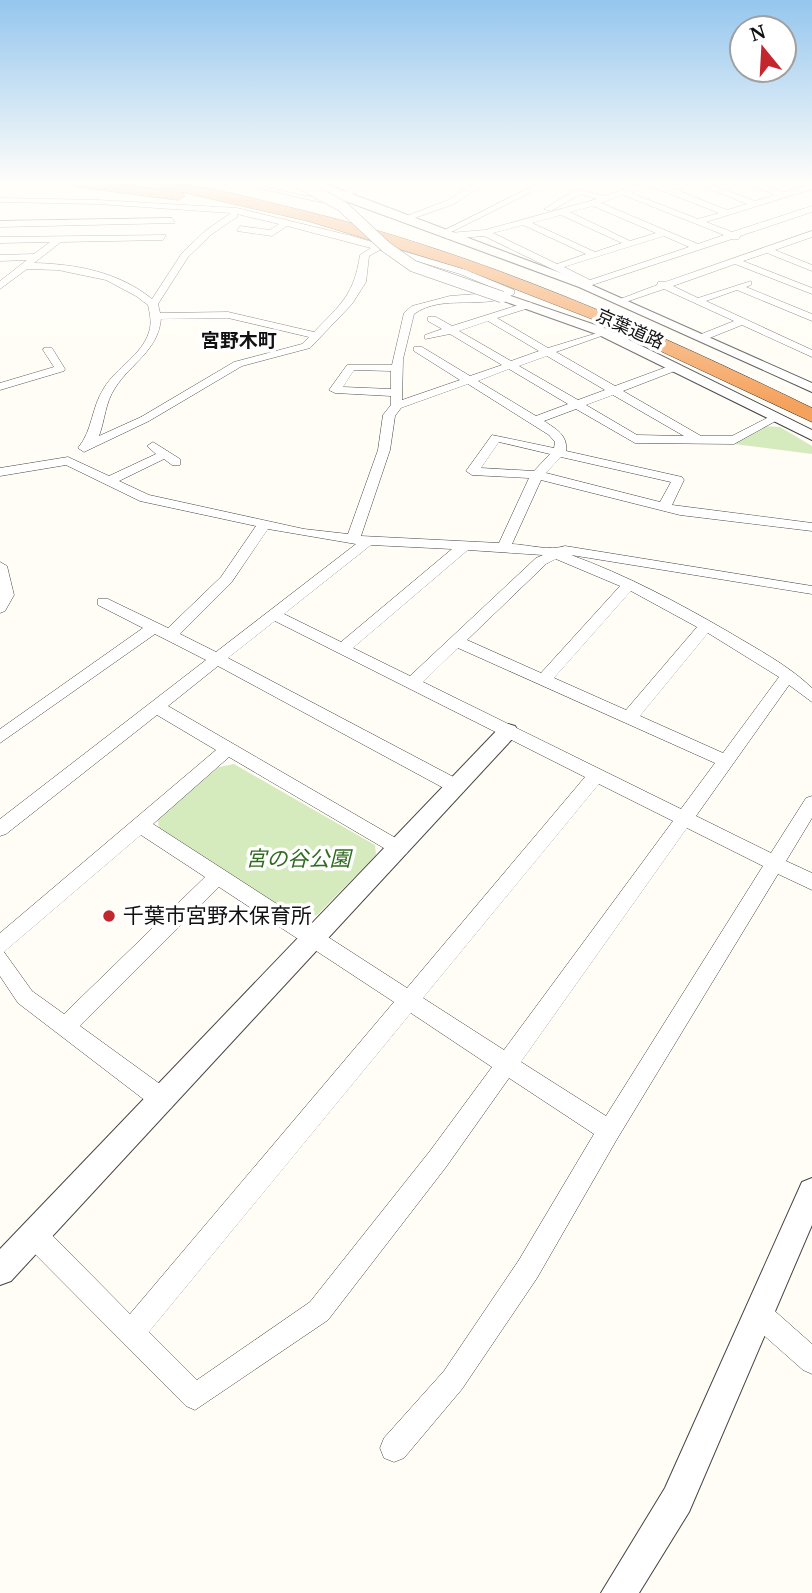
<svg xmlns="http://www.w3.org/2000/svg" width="812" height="1593" viewBox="0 0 812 1593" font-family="'Noto Serif','Noto Sans JP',serif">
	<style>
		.green { fill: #d5ebbd }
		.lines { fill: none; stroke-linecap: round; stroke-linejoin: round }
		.minor-casing { stroke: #444; stroke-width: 1 }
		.tertiary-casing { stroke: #444; stroke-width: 2 }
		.motorway-casing { stroke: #222; stroke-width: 1 }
		.minor { fill: #fff; fill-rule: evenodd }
		.tertiary { fill: #fff; fill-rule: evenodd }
		.motorway { fill: #f5a25d; fill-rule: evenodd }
		.tertiary-bridge-casing { stroke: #444; stroke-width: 12; stroke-linecap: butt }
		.tertiary-bridge { stroke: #fff; stroke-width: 11 }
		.poi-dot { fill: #c4262e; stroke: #fff; stroke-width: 2.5 }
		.labels { text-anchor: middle; stroke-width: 7; stroke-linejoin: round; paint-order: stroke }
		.far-street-label { font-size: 18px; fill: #111; stroke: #fff }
		.far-neighbourhood-label { font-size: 19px; font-weight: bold; fill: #111; stroke: #fff }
		.park-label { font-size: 21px; font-style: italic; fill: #2f6b1f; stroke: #fff }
		.poi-label { font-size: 21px; fill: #111; stroke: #fff; text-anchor: start }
	</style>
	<rect width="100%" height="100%" fill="#fffdf5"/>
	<g class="green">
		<polygon points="763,426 780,427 812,446 812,454 734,444"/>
		<polygon points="234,764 375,845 376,855 317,915 299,919 159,832 158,817 219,767"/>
	</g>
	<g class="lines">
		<defs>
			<g id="minor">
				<path d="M236,183C266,183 294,197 324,198C342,198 352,183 370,183L339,202H320Z"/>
				<polygon points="476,183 486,183 454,204 406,221 399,219 448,200"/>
				<path d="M539,183H550L449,233L485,230L597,199L581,194L551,211L544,209L577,189L605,196L642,183H659L727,210L747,204L695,183H707L755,201L775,195L746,183H758L784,192L812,184V189L706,222L732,232L812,206V212L740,236L739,239H732L583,288L578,285L581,283L484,236L448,239L441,232ZM650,186L719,213L698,219L631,193ZM623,195L724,235L698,244L601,203ZM593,206L656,233L630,241L570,212ZM561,215L622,243L595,252L532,223ZM523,225L586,254L557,264L493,233ZM664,236L689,247L590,280L564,267Z"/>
				<path d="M0,198L98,200L237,208L352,236L466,270L514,290V294C484,311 443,293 414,314L403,359L402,400L460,380L414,351V347H422L470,376L502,365L450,334L425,339V335L442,329L428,321V317H436L452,326L528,302L532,303V307L497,318L548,348L607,330V334L556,352L615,386L672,365H680V369L623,391L701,436H732L771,416L781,418L734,444L635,443L576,409L544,421C556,429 568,435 566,451L682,477L684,480L672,505L812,523V531L680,515L541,480L512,544C530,545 549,551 565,546L812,586V594L571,555C626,575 677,602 727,631C757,649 788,665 812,688V702L789,685L696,816L771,853L806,798L812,796V818L786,861L812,873V890L778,874L617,1139L537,1278L462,1389L404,1458L394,1462L384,1458L380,1448L384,1438L444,1371L519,1260L594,1134L509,1078L446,1167L328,1320L195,1410L186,1406L25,1244L22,1235L25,1226L34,1223L43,1226L130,1314L394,1002L219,887L80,1026L171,1092L174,1100L171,1108L163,1111L155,1108L18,1003L0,976V933L216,750L157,715L6,834L0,836V819L206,660L155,634L0,743V729L143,628L98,605V599H108L168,628L221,577L256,526L140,501L66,465L0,476V468L68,457L109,476L156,454L147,446L153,442L180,459V465H172L164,459L119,481L149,495L304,529L348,534L378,450L383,415L391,405V396L335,393L329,390L347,365H392L404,313L412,306L450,296L503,292L460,274L380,250L369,256L366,282L352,304L310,348L242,366L149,421L84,452L78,448C93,430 91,408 104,388C116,368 142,355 149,332C152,323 150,314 148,305L136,296L106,280L58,270L27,269L0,289V281L27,260L0,261V255L34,254L50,242L0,243V237L166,235L163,240L61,242L34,263C76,264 119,272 152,299L182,253L205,231L231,213L98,204L0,202ZM237,214L279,224L270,230L240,226L237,231L272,236L287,226L371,248L360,255C354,295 341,304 314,332L228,312L160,313L158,304L188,257L212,234L237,217ZM228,318L309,337L302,344L234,362L141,417L99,436C105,420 105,403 115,388C131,363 158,351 161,319ZM488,321L539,351L511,361L459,331ZM547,356L605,390L578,400L519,366ZM509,369L568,404L536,416L478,381ZM354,370L391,371V389L343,387ZM468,384L549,435L555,442L554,448L492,435L466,471L472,475L529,478L499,543L361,536L390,450L395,416L401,408ZM613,395L684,436L637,435L586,405ZM499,442L550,454L534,471L481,468ZM561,457L671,482L660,502L546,473ZM268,529L356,544L216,652L180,634L231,583ZM371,545L452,549L341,642L284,614ZM468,550L543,555L536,558L410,676L353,648ZM556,559L620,586L541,673L467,640L546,564ZM631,591L697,627L626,710L554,678ZM275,621L585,777L407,988L153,824L229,757L394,854H406L409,849L406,844L168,706L218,666L451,792H463L466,787L463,782L228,658ZM708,633L779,677L723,753L640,716ZM458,648L715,763L681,809L423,682ZM599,784L673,821L504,1050L423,998ZM687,828L763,866L606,1116L521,1062ZM141,835L205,877L64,1014L32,991L4,952ZM411,1013L492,1067L430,1151L310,1302L197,1380L149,1332Z"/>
				<polygon points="172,218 175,223 0,227 0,221"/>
				<polygon points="812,231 812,237 775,250 812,265 812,271 767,253 743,261 812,288 812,294 735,264 673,286 698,298 751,281 751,285 746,287 812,314 812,321 737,290 706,301 812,350 812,357 742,325 707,339 699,339 699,335 734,321 664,289 620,304 615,301 657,285 658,282 665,282"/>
				<polygon points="44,348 52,348 65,369 64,371 0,390 0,383 54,367 43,350"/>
				<polygon points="0,562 7,566 14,595 5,611 0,613"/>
				<polygon points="759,1301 768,1305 812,1344 812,1374 803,1370 750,1323 746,1314 750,1305"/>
			</g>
			<g id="tertiary">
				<polygon points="310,183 323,183 587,283 812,383 812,392 579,287 340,199"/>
				<polygon points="502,293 607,329 812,430 812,440 599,335 498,299 498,295"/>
				<polygon points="508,724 515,726 518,731 515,736 11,1281 0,1285 0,1249 501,726"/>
				<polygon points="812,1178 812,1225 689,1512 639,1593 601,1593 665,1488 802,1182"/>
			</g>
			<path id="motorway" d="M70,183H113L176,191L149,183C202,183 253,199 305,211C483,255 648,328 812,408V422L592,319L461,268L308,221L181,192L185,196L178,200L77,187Z"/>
		</defs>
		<use href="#minor" class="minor-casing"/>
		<use href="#tertiary" class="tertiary-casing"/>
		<use href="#motorway" class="motorway-casing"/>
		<use href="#minor" class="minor"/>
		<use href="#tertiary" class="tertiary"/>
		<use href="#motorway" class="motorway"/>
		<defs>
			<polyline id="tertiary-bridge" points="299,183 342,206 386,247 413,266 502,297"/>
		</defs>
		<use href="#tertiary-bridge" class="tertiary-bridge-casing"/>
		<use href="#tertiary-bridge" class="tertiary-bridge"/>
	</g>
	<linearGradient id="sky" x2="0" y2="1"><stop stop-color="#95c6ee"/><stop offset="0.45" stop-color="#fffefa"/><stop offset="1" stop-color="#fffefa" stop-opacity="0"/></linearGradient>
	<rect width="812" height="406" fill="url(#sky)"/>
	<circle class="poi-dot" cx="109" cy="916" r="7"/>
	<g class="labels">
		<g class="far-street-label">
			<text transform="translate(630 329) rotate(24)" y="6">京葉道路</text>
		</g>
		<g class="far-neighbourhood-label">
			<text x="239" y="347">宮野木町</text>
		</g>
		<g class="park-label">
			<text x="298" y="866">宮の谷公園</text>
		</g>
		<g class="poi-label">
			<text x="123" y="923">千葉市宮野木保育所</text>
		</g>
	</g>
	<g transform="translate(763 49) rotate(342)"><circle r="33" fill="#ffffff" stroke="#a0a0a0" stroke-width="2"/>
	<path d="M0-5L12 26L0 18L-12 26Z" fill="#c4262e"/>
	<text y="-10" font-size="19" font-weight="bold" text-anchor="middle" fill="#111111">N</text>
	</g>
</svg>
